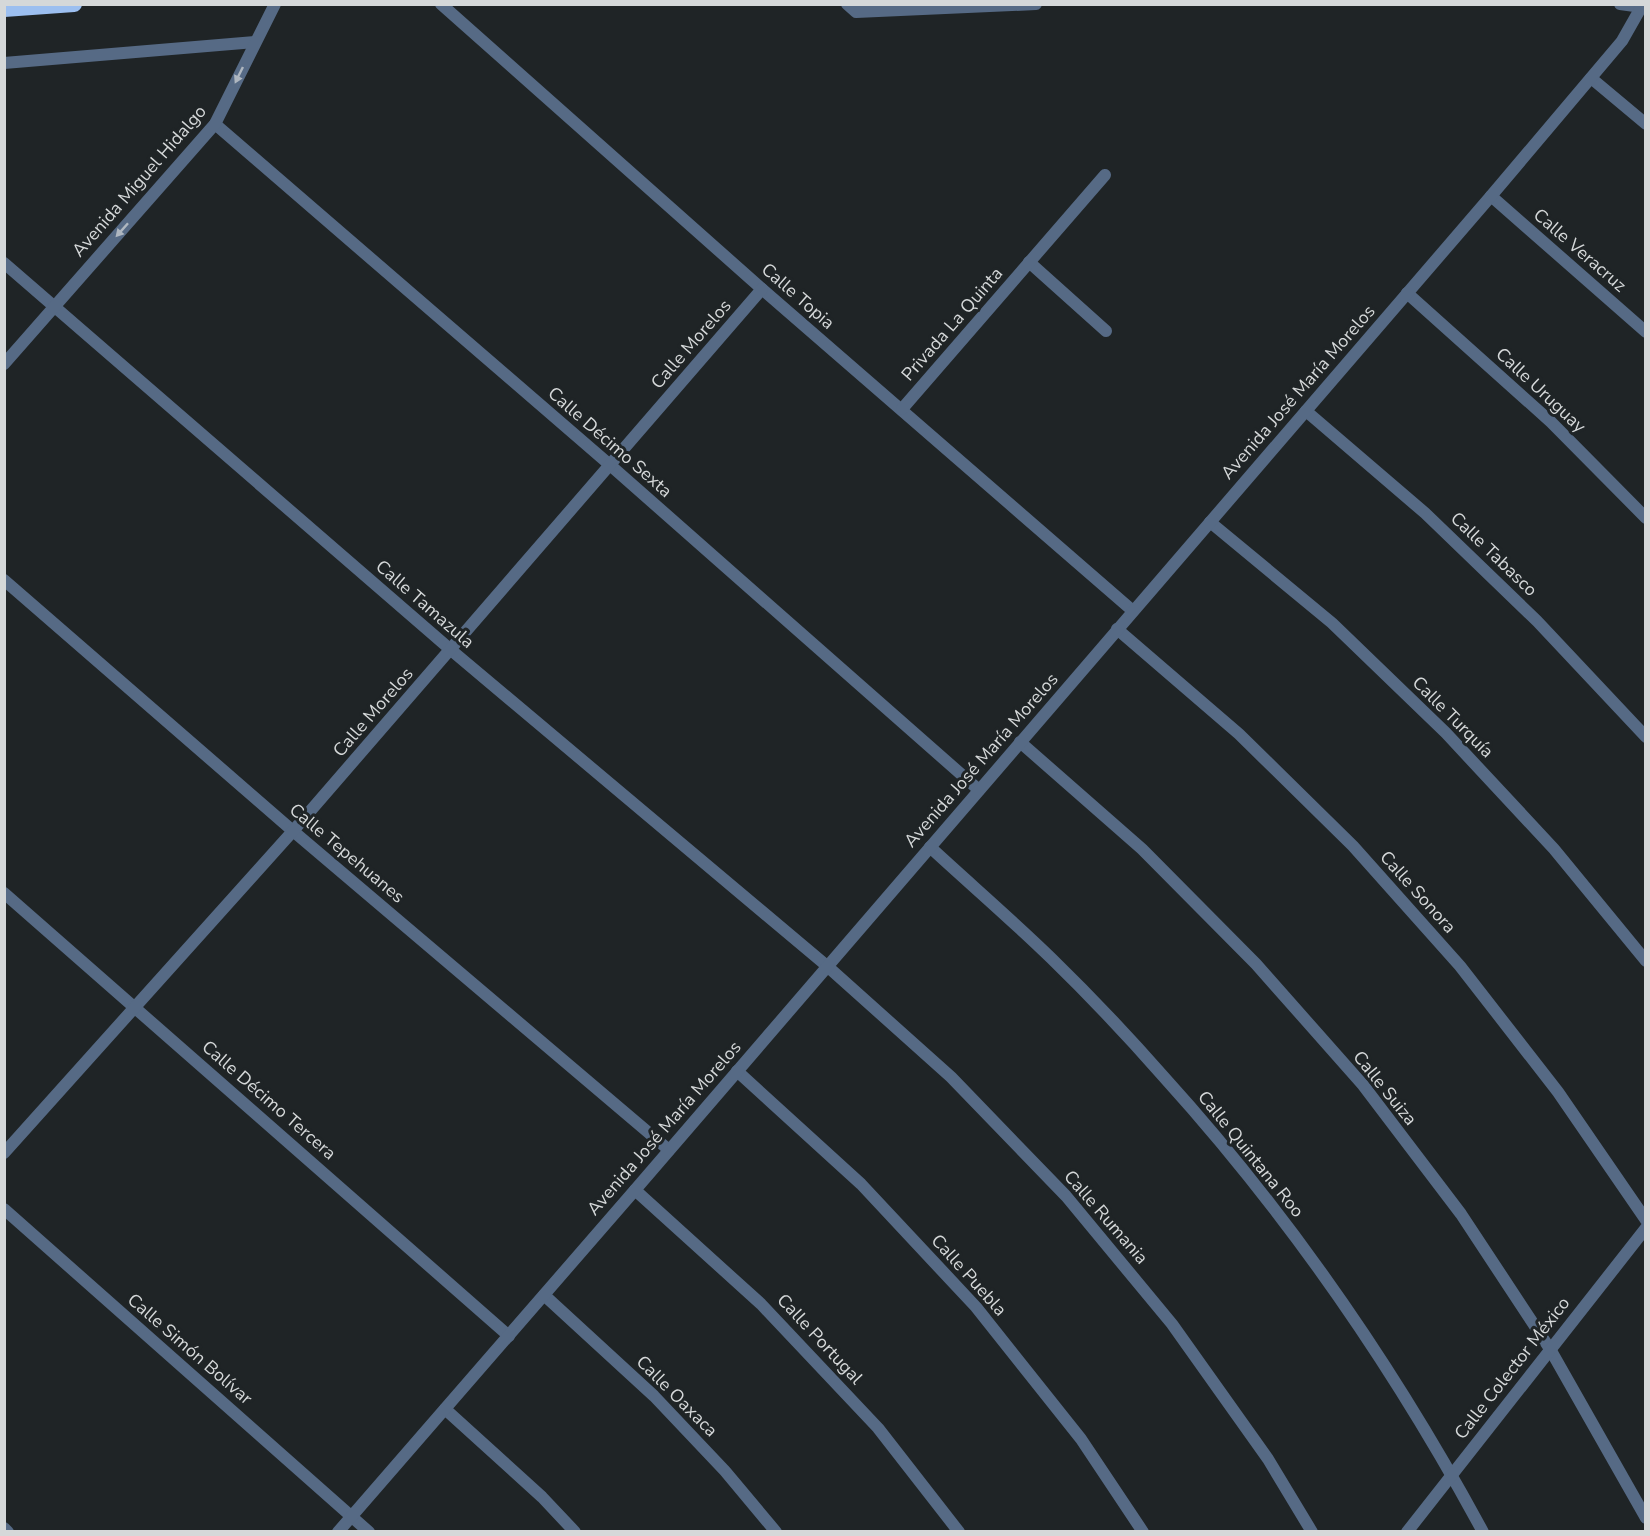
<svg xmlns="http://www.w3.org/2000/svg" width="1650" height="1536" viewBox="0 0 1650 1536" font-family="'Nunito Sans',sans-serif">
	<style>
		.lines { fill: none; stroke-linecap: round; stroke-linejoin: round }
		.minor { stroke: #566a85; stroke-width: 12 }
		.tertiary { stroke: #566a85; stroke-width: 12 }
		.trunk { stroke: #9cbff0; stroke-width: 16 }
		.oneway { fill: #afb7c0 }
		.labels { text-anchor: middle; stroke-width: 6; stroke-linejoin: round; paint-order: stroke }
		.street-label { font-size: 18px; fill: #d5d8d9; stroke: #1f2426 }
	</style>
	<rect width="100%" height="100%" fill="#1f2426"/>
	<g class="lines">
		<g class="minor">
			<polyline points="441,4 762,289 1133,611"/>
			<polyline points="847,4 856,12 1036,4"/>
			<polyline points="1620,4 1642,7"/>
			<polyline points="4,63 255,42"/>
			<polyline points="1591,78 1646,124"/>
			<polyline points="215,124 610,465 979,790"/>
			<polyline points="1491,196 1646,332"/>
			<polyline points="1029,262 1106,331"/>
			<polyline points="4,263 451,650 827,966 951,1077 1066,1196 1172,1324 1268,1459 1312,1532"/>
			<polyline points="1407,293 1551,422 1646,518"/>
			<polyline points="4,364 215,124 275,4"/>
			<polyline points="902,409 1105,175"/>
			<polyline points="1306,411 1425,513 1537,621 1646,737"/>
			<polyline points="1210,522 1332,623 1446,733 1554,849 1646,961"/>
			<polyline points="4,580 293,831 669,1150"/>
			<polyline points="1117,629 1239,734 1353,846 1460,966 1558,1092 1646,1220"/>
			<polyline points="1020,742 1142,849 1256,964 1363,1085 1461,1214 1550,1349 1646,1518"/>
			<path d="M930,847C970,884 1012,920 1051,958C1089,995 1127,1035 1163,1076C1288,1214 1395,1369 1483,1532"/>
			<polyline points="4,893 509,1336"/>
			<polyline points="737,1071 861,1184 976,1307 1081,1439 1143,1532"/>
			<polyline points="4,1153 293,831 762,289"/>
			<polyline points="635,1190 761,1304 878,1428 959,1532"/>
			<polyline points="4,1209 369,1532"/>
			<polyline points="544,1295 654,1396 725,1471 776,1532"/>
			<polyline points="445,1409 542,1497 575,1532"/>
			<polyline points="4,1528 8,1532"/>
			<polyline points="1407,1532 1646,1228"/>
		</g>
		<polyline class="tertiary" points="338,1532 635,1190 1491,196 1622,41 1643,4"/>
		<polyline class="trunk" points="4,9 74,4"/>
	</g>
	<defs><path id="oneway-solid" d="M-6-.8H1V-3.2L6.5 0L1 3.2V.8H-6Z" transform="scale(1.5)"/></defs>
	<g class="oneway">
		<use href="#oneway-solid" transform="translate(239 75) rotate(116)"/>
		<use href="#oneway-solid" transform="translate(122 230) rotate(132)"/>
	</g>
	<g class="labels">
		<g class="street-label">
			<text transform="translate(139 181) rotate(-49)" y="6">Avenida Miguel Hidalgo</text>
			<text transform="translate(1580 250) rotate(41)" y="6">Calle Veracruz</text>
			<text transform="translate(798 296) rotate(41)" y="6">Calle Topia</text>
			<text transform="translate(952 324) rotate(-49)" y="6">Privada La Quinta</text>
			<text transform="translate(691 344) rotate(-49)" y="6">Calle Morelos</text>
			<text transform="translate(1541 390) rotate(43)" y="6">Calle Uruguay</text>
			<text transform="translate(1298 392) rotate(-49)" y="6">Avenida José María Morelos</text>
			<text transform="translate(610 442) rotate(41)" y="6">Calle Décimo Sexta</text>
			<text transform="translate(1494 554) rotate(44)" y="6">Calle Tabasco</text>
			<text transform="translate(425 604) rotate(41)" y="6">Calle Tamazula</text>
			<text transform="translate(373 712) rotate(-49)" y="6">Calle Morelos</text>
			<text transform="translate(1453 717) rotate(45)" y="6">Calle Turquía</text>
			<text transform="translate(981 760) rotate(-49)" y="6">Avenida José María Morelos</text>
			<text transform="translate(347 853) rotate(40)" y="6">Calle Tepehuanes</text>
			<text transform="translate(1418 892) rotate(48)" y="6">Calle Sonora</text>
			<text transform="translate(1385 1088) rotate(51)" y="6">Calle Suiza</text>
			<text transform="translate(269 1100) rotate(41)" y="6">Calle Décimo Tercera</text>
			<text transform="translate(664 1128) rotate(-49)" y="6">Avenida José María Morelos</text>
			<text transform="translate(1251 1154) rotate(51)" y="6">Calle Quintana Roo</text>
			<text transform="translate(1106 1217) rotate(49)" y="6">Calle Rumania</text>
			<text transform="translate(969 1275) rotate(48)" y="6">Calle Puebla</text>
			<text transform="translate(820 1339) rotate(47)" y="6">Calle Portugal</text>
			<text transform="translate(190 1349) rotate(41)" y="6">Calle Simón Bolívar</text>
			<text transform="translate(1512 1368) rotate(-52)" y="6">Calle Colector México</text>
			<text transform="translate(677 1396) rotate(45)" y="6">Calle Oaxaca</text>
		</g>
	</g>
	<rect width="1650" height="1536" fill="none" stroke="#d5d8d9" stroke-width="12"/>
</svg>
